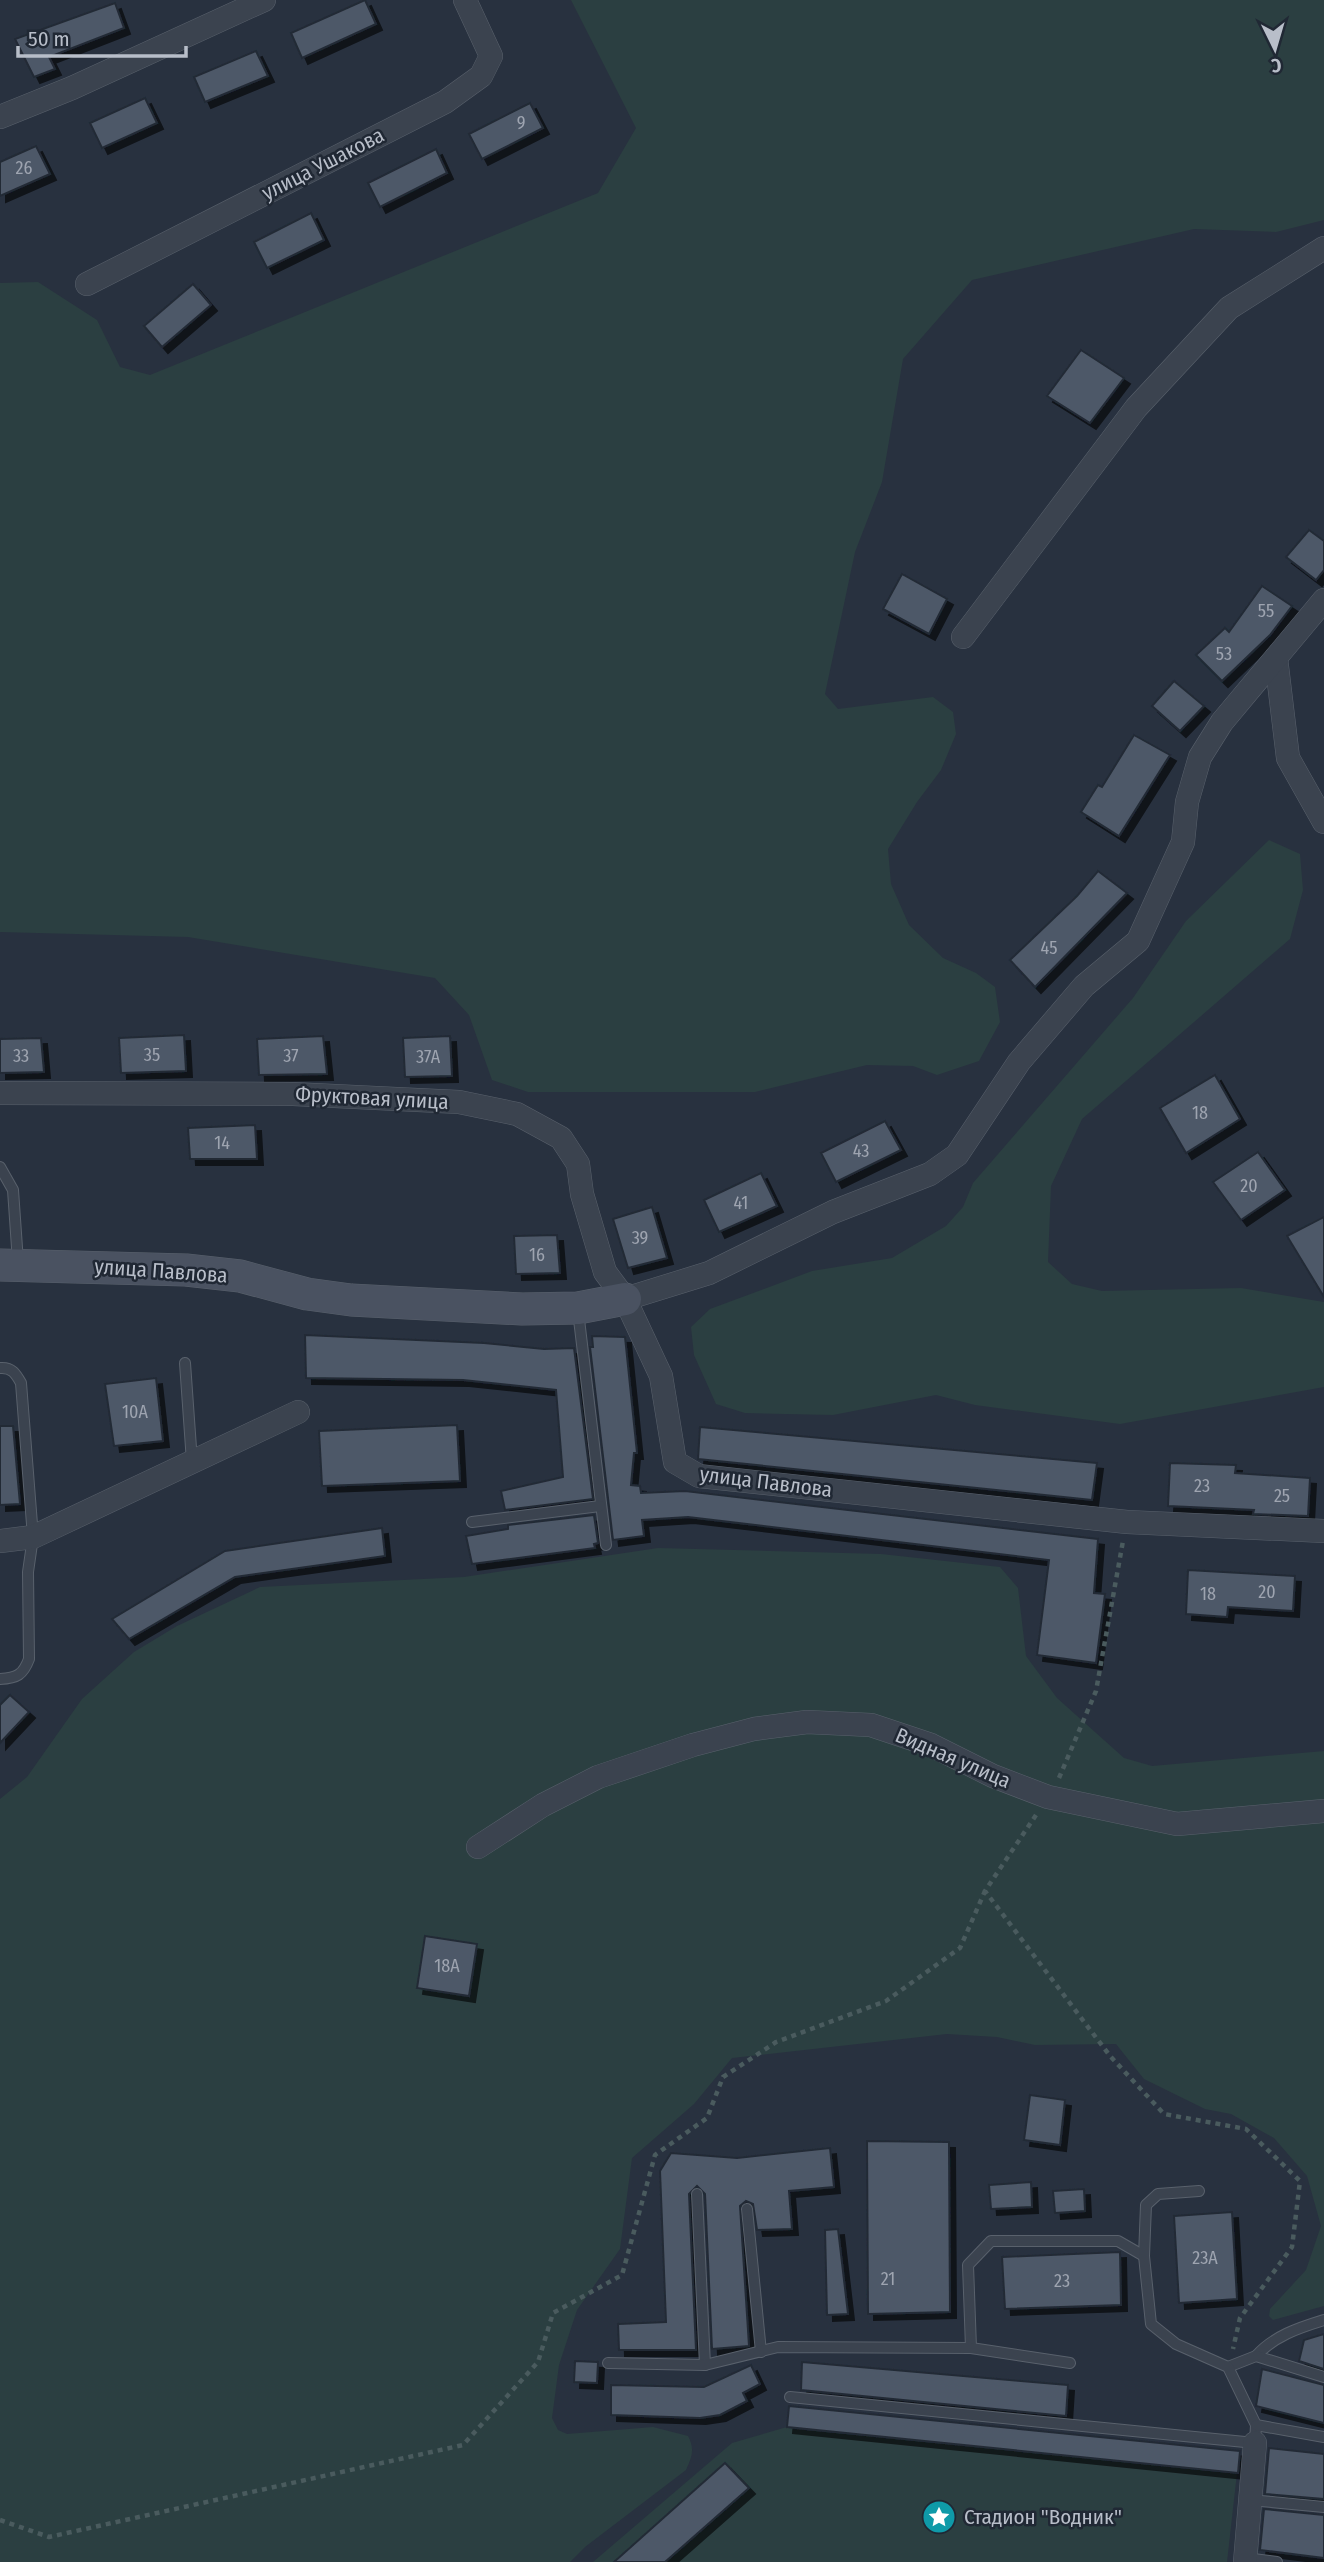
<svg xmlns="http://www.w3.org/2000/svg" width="1324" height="2562" viewBox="0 0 1324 2562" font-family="'Fira Sans Condensed',sans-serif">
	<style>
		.green { fill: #2b3f41 }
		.building { fill: #4e5867; stroke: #222a36; stroke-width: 2; filter: url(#shadow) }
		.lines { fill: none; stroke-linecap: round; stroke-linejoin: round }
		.lane-casing { stroke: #59616c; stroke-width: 12 }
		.street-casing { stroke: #59616c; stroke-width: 24 }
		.secondary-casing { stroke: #59616c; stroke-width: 33 }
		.path { stroke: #4a5b5e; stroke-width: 4.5; stroke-dasharray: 5 5; stroke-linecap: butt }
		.lane { stroke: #3b434f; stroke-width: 10 }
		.street { stroke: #3b434f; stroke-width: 23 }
		.secondary { stroke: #4a5261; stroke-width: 32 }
		.labels { text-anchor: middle; stroke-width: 5; stroke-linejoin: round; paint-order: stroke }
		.number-label { font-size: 18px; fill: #9ea4b0 }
		.street-label { font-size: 21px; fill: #b8bec9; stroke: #202834 }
		.poi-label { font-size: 21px; fill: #b8bec9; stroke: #202834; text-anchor: start }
	</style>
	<defs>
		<filter id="shadow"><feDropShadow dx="6" dy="6" stdDeviation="0" flood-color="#0009"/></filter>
	</defs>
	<rect width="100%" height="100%" fill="#28313f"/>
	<g class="green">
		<polygon points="571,0 1324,0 1324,220 1276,232 1194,229 972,280 903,359 882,482 855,552 825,694 838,709 933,697 953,712 956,734 941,770 917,802 888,849 891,884 909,925 943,958 976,973 995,987 1000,1022 979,1061 937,1075 913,1066 867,1065 755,1092 528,1092 492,1080 469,1015 435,978 188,937 0,932 0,283 38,282 97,320 120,367 150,375 598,193 636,128"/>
		<polygon points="1269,840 1300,854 1303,890 1290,939 1082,1119 1051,1186 1048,1262 1072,1284 1102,1291 1241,1288 1324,1302 1324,1387 1120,1424 975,1405 936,1395 833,1415 745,1413 716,1404 694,1355 691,1327 710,1309 812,1271 892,1258 946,1226 963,1207 973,1183 1133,998 1186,921"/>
		<path d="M658,1548L881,1554L1000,1567L1018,1588L1026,1656L1057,1698L1124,1758L1152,1766L1324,1751V2306L1273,2320L1269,2316L1270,2309L1306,2270L1321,2226L1307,2176L1274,2138L1231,2114L1205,2109L1144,2079L1116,2044L1035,2045L997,2037L947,2034L732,2058L694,2104L632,2158L620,2249L577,2310L559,2365L552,2418L558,2430L567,2434L653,2427L688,2436C695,2449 692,2457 686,2470L585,2547L570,2562H0V1799L27,1777L82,1699L134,1652L177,1626L260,1587L464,1577Z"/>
		<polygon points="787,2427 1237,2473 1227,2562 593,2562 732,2443"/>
	</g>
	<g class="building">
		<polygon points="365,0 376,24 302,58 291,33"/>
		<polygon points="115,3 124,28 49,57 55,69 34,77 15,39"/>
		<polygon points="256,51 268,76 205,102 194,77"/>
		<polygon points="145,98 157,123 102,148 90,123"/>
		<polygon points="530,103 543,128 482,159 469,134"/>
		<polygon points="36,146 50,174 0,196 0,162"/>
		<polygon points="436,149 447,173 380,207 368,183"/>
		<polygon points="311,213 324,240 267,268 254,242"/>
		<polygon points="193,284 211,305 162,347 144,326"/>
		<polygon points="1081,350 1124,378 1090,423 1047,396"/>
		<polygon points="1309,530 1324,541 1324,570 1316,580 1286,557"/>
		<polygon points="902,574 947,599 929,634 883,609"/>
		<polygon points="1262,586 1292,606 1270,635 1222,681 1196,655 1225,628 1229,632"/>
		<polygon points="1174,681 1204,706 1180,731 1152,706"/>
		<polygon points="1134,735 1170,755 1119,836 1081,812 1098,785 1102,787"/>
		<polygon points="1098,871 1127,893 1035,987 1010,960 1077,896"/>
		<polygon points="184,1035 186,1071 121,1073 119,1038"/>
		<polygon points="323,1036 327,1074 259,1075 257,1039"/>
		<polygon points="450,1036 452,1076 405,1077 403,1038"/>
		<polygon points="41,1038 44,1072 0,1073 0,1039"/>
		<polygon points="1215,1075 1240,1119 1186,1153 1160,1108"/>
		<polygon points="885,1121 901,1150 836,1182 821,1153"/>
		<polygon points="255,1125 257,1159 190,1159 188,1128"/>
		<polygon points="1258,1152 1285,1190 1241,1220 1213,1182"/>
		<polygon points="761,1173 777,1206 719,1232 704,1200"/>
		<polygon points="652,1207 667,1258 628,1268 613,1219"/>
		<polygon points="1324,1217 1324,1297 1287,1236"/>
		<polygon points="557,1235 560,1273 516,1274 514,1236"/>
		<polygon points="305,1335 484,1343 544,1349 574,1348 593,1499 505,1510 501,1491 563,1477 556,1390 463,1380 306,1378"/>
		<polygon points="592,1336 625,1337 637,1453 634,1453 631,1485 640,1486 641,1493 685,1491 1098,1539 1094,1593 1105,1594 1096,1663 1037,1655 1049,1560 688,1517 642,1520 644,1536 613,1540 590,1347 593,1347"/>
		<polygon points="156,1378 163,1441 114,1446 105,1384"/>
		<polygon points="457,1425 460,1481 322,1486 319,1431"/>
		<polygon points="0,1426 13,1426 20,1504 0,1505"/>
		<polygon points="700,1427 1097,1463 1092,1500 698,1459"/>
		<polygon points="1170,1463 1236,1465 1235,1473 1310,1478 1308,1516 1253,1514 1254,1510 1168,1506"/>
		<polygon points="594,1515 598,1543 594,1544 595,1548 472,1564 466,1536 508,1529 508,1525"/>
		<polygon points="382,1528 385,1556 235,1577 129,1639 112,1619 225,1551"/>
		<polygon points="1188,1570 1295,1576 1293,1611 1228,1607 1227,1617 1186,1614"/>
		<polygon points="10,1695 29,1712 0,1743 0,1705"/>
		<polygon points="425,1936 477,1944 469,1996 417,1988"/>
		<polygon points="1030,2095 1065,2100 1060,2145 1024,2140"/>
		<polygon points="867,2141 949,2142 950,2312 868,2314"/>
		<polygon points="830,2148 834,2187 789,2191 792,2229 757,2230 753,2204 746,2201 740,2206 749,2346 712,2349 705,2194 697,2186 689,2194 696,2350 619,2350 618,2324 666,2322 660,2171 671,2153 737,2158"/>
		<polygon points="1031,2182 1032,2207 991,2209 989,2185"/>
		<polygon points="1084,2189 1085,2211 1055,2213 1053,2191"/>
		<polygon points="1232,2212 1237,2299 1179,2303 1174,2216"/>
		<polygon points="838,2229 848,2314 827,2315 825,2230"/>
		<polygon points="1120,2252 1121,2305 1005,2309 1002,2257"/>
		<polygon points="1324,2334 1324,2369 1299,2361 1304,2340"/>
		<polygon points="575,2361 598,2362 597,2383 574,2382"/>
		<polygon points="802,2362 1068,2385 1066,2416 801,2390"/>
		<polygon points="751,2365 760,2384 743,2393 747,2401 720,2415 700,2418 611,2415 611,2385 704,2387"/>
		<polygon points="1262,2369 1324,2385 1324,2423 1256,2406"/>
		<polygon points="789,2406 1240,2451 1238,2473 787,2427"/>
		<polygon points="1269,2448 1324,2454 1324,2499 1265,2494"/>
		<polygon points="725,2463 749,2488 665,2562 614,2562"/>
		<polygon points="1264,2509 1324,2515 1324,2558 1260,2550"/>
	</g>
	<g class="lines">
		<defs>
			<g id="lane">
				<polyline points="0,1167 13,1190 18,1262"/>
				<polyline points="578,1311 606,1545"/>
				<polyline points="185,1363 192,1462"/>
				<path d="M0,1368C12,1367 16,1374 21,1383L33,1537L28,1572L29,1659C23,1675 17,1678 0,1679"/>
				<polyline points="472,1522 600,1506"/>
				<polyline points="697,2194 705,2365"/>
				<polyline points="747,2209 761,2352"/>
				<polyline points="971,2348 968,2265 991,2241 1118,2241 1144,2256"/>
				<path d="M1256,2356C1274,2336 1298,2328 1324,2320"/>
				<polyline points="608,2363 705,2365 778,2347 971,2348 1070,2363"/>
				<polyline points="1228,2367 1256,2356 1324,2377"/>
				<polyline points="790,2397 1255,2443 1256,2425 1228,2367 1176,2344 1151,2324 1144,2256 1146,2205 1158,2194 1199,2191"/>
				<polyline points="1256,2425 1324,2437"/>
				<polyline points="1250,2500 1324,2507"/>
				<polyline points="1245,2558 1277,2562"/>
			</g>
			<g id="street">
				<polyline points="0,117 72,88 264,0"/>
				<polyline points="87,284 445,102 481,76 491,56 465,0"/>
				<polyline points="963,637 1136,408 1229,308 1324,248"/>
				<polyline points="1276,658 1288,758 1324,822"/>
				<polyline points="0,1093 293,1094 459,1102 517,1114 561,1138 578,1164 582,1194 605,1272 625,1299 661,1376 675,1462 699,1476 1127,1522 1324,1531"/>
				<polyline points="625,1299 709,1273 833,1212 930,1174 957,1155 1019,1062 1084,986 1138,941 1183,842 1187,802 1200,757 1222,722 1324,600"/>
				<polyline points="0,1541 33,1537 298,1412"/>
				<polyline points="478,1847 543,1805 598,1777 693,1745 754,1729 807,1722 871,1725 931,1745 993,1776 1048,1797 1177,1824 1324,1811"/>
				<polyline points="1245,2562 1255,2443"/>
			</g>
			<polyline id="secondary" points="0,1265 186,1270 240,1276 307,1294 351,1300 522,1309 578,1308 625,1299"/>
		</defs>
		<use href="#lane" class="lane-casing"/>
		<use href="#street" class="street-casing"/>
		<use href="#secondary" class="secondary-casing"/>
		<g class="path">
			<polyline points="1059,1778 1096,1691 1123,1541"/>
			<polyline points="1036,1815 985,1891 1110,2056 1164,2114 1246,2129 1300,2181 1292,2247 1240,2318 1233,2349"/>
			<polyline points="0,2520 49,2537 463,2445 538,2362 553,2313 622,2275 655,2155 707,2118 723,2077 776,2042 886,2001 960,1948 985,1891"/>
		</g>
		<use href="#lane" class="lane"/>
		<use href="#street" class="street"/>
		<use href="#secondary" class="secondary"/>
	</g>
	<defs>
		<symbol id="sight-disc" viewBox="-11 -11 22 22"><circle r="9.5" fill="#0f9aa8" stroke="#202834"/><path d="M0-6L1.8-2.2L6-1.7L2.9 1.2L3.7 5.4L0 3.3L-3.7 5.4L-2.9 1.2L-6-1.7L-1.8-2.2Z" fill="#fff"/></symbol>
	</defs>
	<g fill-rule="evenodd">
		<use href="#sight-disc" x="920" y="2498" width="38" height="38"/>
	</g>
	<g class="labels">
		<g class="number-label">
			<text x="521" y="129">9</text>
			<text x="24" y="174">26</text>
			<text x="1266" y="617">55</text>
			<text x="1224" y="660">53</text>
			<text x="1049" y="954">45</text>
			<text x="152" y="1061">35</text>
			<text x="21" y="1062">33</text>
			<text x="291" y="1062">37</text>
			<text x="428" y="1063">37А</text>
			<text x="1200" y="1119">18</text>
			<text x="222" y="1149">14</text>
			<text x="861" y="1157">43</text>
			<text x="1249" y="1192">20</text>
			<text x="741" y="1209">41</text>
			<text x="640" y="1244">39</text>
			<text x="537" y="1261">16</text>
			<text x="135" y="1418">10А</text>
			<text x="1202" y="1492">23</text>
			<text x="1282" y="1502">25</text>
			<text x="1267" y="1598">20</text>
			<text x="1208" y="1600">18</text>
			<text x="447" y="1972">18А</text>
			<text x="1205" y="2264">23А</text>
			<text x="888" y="2285">21</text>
			<text x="1062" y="2287">23</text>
		</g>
		<g class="street-label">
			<text transform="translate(323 164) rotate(-27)" y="7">улица Ушакова</text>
			<text transform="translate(372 1098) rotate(3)" y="7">Фруктовая улица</text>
			<text transform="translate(161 1271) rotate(4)" y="7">улица Павлова</text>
			<text transform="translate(766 1482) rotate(7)" y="7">улица Павлова</text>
			<text transform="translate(953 1758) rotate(23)" y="7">Видная улица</text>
		</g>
		<g class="poi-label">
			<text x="964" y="2524">Стадион "Водник"</text>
		</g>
	</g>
	<g transform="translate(1275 49) rotate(175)" stroke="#202834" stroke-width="5" paint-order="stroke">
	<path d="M0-5L12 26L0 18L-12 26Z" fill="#b8bec9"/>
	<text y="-10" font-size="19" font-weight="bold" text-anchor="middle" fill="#b8bec9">С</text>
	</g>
	<path d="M18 46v10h168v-10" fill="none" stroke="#b8bec9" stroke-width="3.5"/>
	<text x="28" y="46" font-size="21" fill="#b8bec9" stroke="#202834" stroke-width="5" paint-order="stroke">50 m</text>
</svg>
